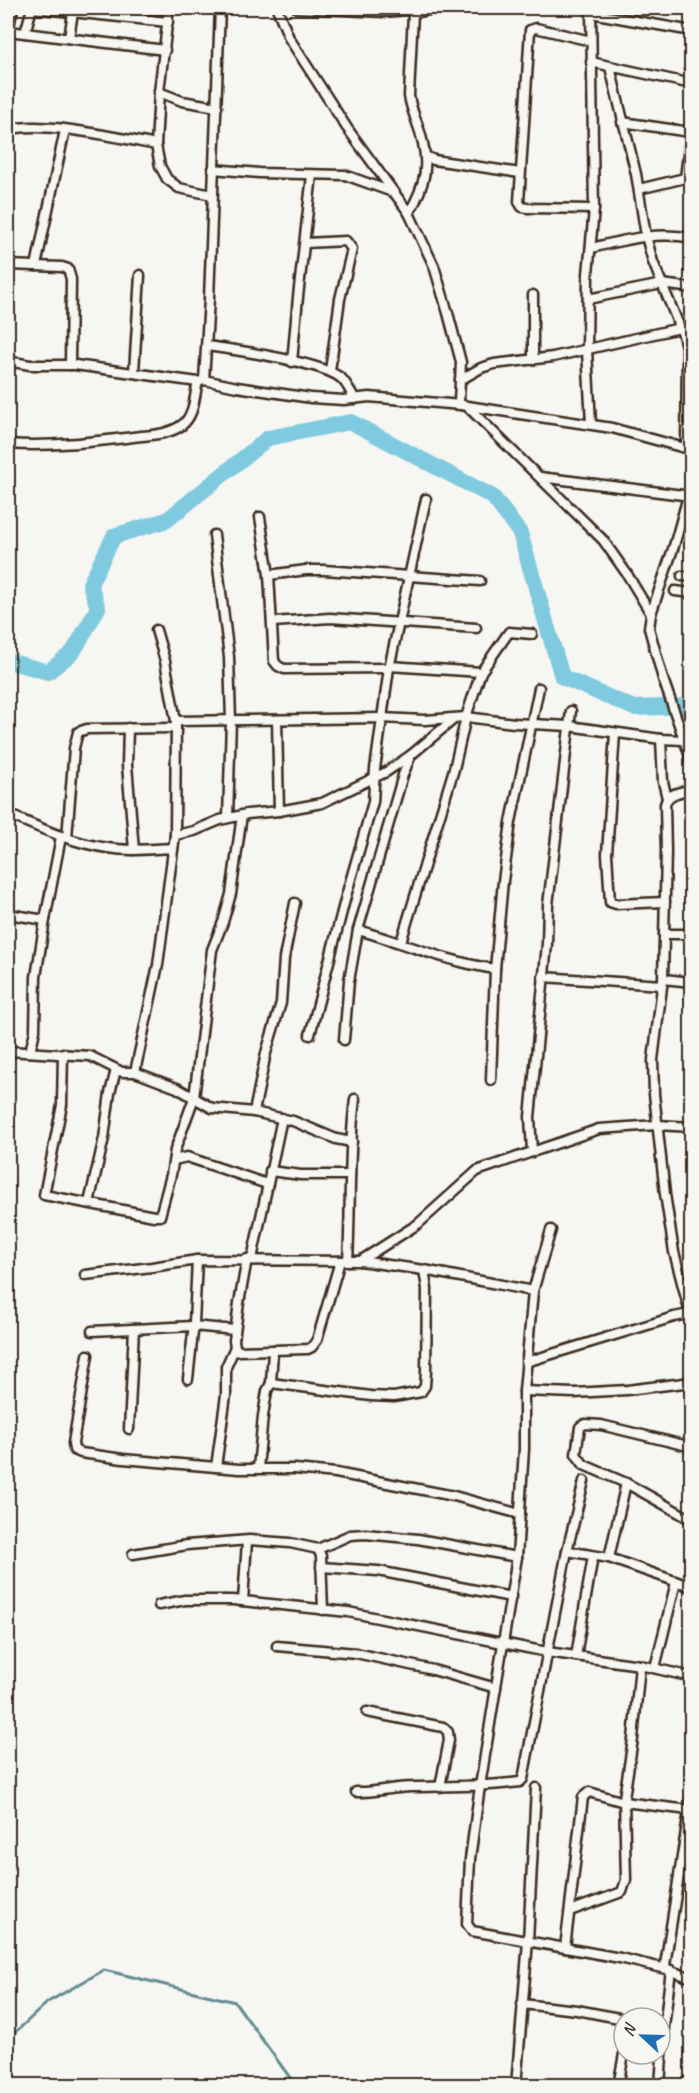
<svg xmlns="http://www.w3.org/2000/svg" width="699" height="2093" viewBox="0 0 699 2093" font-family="Caveat,sans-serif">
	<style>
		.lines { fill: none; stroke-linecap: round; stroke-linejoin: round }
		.stream { stroke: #648a92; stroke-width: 3 }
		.river { stroke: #80cae0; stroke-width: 16 }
		.minor-casing { stroke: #3b2a1e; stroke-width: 13 }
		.minor { stroke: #f6f6f2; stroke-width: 8 }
	</style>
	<rect width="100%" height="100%" fill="#f6f6f2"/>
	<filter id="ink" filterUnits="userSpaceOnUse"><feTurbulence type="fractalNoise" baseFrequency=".0167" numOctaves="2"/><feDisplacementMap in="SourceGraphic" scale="12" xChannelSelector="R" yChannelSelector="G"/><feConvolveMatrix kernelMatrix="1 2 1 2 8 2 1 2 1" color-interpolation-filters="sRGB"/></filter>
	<g filter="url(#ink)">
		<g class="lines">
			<polyline class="stream" points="8,2039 48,2002 104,1970 235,2002 296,2086"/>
			<polyline class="river" points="8,661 48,672 73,652 98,608 90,584 114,536 167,520 268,438 351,422 493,497 520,533 562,677 634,708 692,706"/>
			<defs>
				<g id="minor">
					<polyline points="32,8 168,22"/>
					<polyline points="169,8 159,92 156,145 160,166 167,179 179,188 212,195"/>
					<polyline points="277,8 289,38 347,128 409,213 434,266 448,313 461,362 459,401 461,405"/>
					<polyline points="297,8 384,12 409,10 413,13 439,8"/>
					<polyline points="591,8 594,209 588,274 587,350 591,424"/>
					<polyline points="591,13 692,31"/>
					<polyline points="8,31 165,50"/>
					<polyline points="8,31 13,8"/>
					<polyline points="25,33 32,8"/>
					<polyline points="69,38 73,12"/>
					<polyline points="591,41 536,28 530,30 519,202 522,207 527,208 594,209"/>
					<polyline points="591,62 692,84"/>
					<polyline points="610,67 636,174 646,236 653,262 683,335 687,351 686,448"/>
					<polyline points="159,92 182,101 217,107"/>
					<polyline points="622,122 690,132"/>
					<path d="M8,130C40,120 120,138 156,145"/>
					<polyline points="427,157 434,160 520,173"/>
					<polyline points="213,169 259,173 345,175 395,193"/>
					<polyline points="685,178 692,123"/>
					<polyline points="639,189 685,178"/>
					<path d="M409,213C426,184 430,164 420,132C416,119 411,109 409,96L413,13"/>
					<polyline points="305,243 346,241 352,249 340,299 330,371"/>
					<path d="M591,248C625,240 657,231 692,238"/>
					<polyline points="8,265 62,267 68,269 71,279 70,365"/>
					<polyline points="36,266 65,130"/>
					<polyline points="533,295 533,360"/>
					<polyline points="588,299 662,284 692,288"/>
					<path d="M207,346C235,350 324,362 342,379C347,384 351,393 355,399"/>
					<polyline points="8,361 30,365 75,365 198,382 204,380 237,387 311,398 344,400 369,397 461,405 612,428 692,450"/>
					<polyline points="292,362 298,297 312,175"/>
					<polyline points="134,372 140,275"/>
					<polyline points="204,380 209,299 220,8"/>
					<polyline points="460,380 481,368 494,364 553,357 680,328"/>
					<polyline points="468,407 603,540 627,574 651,614"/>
					<path d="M8,444C50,447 91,442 133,437C149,435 169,435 182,425C195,415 194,396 198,382"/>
					<polyline points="540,477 691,496"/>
					<polyline points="692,482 674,546 651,614 649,628 663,679 692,762"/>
					<polyline points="260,517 269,575 274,661 278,666 284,669 389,668"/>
					<polyline points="214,535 229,657 231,720 228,818"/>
					<polyline points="269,575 306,570 324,570 480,581"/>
					<polyline points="682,576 692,577"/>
					<polyline points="675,591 692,593"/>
					<polyline points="273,622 330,618 476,628"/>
					<polyline points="389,666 481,672"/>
					<polyline points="277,720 279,811"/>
					<polyline points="176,721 381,718 425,720 466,717 514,723 569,726 661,739 684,740"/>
					<polyline points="128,728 127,765 134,850"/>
					<polyline points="615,733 607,854 610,902 616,904 665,902"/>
					<polyline points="661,739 663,782 667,798"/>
					<path d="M692,789C681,792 668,793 665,804L666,852L663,979L653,1060L654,1094L665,1194L674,1252L692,1321"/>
					<path d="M8,814C40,828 72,843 108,848C130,852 152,849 173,848"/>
					<polyline points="175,835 194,831 220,820 247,814 279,811 322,803 386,772 411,755"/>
					<polyline points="67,838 74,748 78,732 87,729 176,728"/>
					<polyline points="8,914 45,920"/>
					<path d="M358,930C404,943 447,962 495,969"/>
					<polyline points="664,934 692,934"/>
					<polyline points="401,942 454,769 466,717 481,672 509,632 532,634"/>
					<polyline points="543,977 662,985"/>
					<polyline points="663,979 692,982"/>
					<polyline points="310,1035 346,896 373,802 375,769 389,668 426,499"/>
					<polyline points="344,1040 349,981 358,930 403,775 411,755 454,719"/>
					<polyline points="8,1051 90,1056 122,1072 135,1072 177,1088 212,1108 254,1112 293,1121 336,1139 352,1142"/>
					<polyline points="30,1052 35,1031 36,977 45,920 61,837"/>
					<polyline points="63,1053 62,1105 44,1195 154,1216 160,1216 171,1175 175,1150 194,1098 212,950 223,922 231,894 242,815"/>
					<polyline points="135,1072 158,965 175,835 176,721 165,661 156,630"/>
					<polyline points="491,1080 495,969 503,881 511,822 539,688"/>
					<polyline points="254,1112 266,1053 281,1003 284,958 295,903"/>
					<polyline points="532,1151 530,1117 547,944 548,905 571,711"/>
					<polyline points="174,1160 187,1157 267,1184"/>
					<polyline points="270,1171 301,1175 350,1175"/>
					<polyline points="89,1203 104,1138 110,1093 116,1070"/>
					<polyline points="551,1230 533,1291 524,1391 524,1449 517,1557 480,1786 470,1859 467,1924 472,1931 620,1958 666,1969"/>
					<polyline points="252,1259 282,1118"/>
					<path d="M348,1261C351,1207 348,1153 355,1099"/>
					<polyline points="360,1261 424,1270 533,1291"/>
					<polyline points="85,1275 152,1267 197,1260 360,1261 418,1224 477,1171 599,1129 657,1125 692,1127"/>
					<polyline points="92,1331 193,1326 235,1330"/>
					<polyline points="235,1347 238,1351 308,1349 312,1347 317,1340 340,1261"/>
					<polyline points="88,1355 73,1443 74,1450 81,1453 123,1459 239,1469 295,1469 336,1473 454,1496 520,1514"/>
					<polyline points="526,1362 674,1317 689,1314"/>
					<polyline points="188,1379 194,1323 197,1260"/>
					<polyline points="271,1383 371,1396 394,1397 421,1392 425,1386 426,1372 427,1289 424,1270"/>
					<polyline points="524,1391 574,1393 627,1390 692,1382"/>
					<polyline points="129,1429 134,1329"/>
					<polyline points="692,1447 601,1425 585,1424 580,1427 576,1454 584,1465 626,1483 692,1520"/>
					<polyline points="216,1467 226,1395 226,1367 235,1347 234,1340 239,1303 247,1259"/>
					<polyline points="258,1468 263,1416 267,1391 271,1383 273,1350"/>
					<polyline points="318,1549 321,1556 323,1610"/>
					<polyline points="567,1551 609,1558 692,1587"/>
					<polyline points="133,1554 187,1545 249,1540 290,1543 318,1549 350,1535 365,1534 418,1539 517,1557"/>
					<polyline points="609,1558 626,1483"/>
					<polyline points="321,1567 378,1571 511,1597"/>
					<polyline points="243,1601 247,1541"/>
					<polyline points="159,1605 185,1600 233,1600 348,1612 547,1652 640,1665 692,1677"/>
					<polyline points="277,1646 356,1653 433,1670 496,1688"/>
					<polyline points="576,1656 593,1556"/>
					<polyline points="655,1668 676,1582"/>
					<polyline points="367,1712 443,1727 448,1732 449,1740 440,1787"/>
					<path d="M356,1792C375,1793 392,1787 412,1787C448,1786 484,1787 520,1782L523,1779L567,1551L584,1481"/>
					<polyline points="692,1792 665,1965 668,1970 692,1978"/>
					<polyline points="570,1911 622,1892 626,1880 624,1798 633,1739 640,1665"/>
					<polyline points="565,1948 583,1797 589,1792 624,1802 689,1810"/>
					<polyline points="522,2004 577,2010 624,2019"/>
					<polyline points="516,2086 528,1941 536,1788"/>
					<polyline points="618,2086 624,2054"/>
					<polyline points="660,2086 664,2027 671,1970"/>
				</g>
			</defs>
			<use href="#minor" class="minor-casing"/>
			<use href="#minor" class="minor"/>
		</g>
	</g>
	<rect width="699" height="2093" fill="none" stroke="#f6f6f2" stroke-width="30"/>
	<rect x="15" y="15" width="669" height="2063" fill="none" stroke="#3b2a1e" stroke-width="2" filter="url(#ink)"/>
	<g transform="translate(642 2036) rotate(292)"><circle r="28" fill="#f6f6f2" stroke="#aba49d" stroke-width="1.5"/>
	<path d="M0-4.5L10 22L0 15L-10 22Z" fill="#1f6fb2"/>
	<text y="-9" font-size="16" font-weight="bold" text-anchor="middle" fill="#3b2a1e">N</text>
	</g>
</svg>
